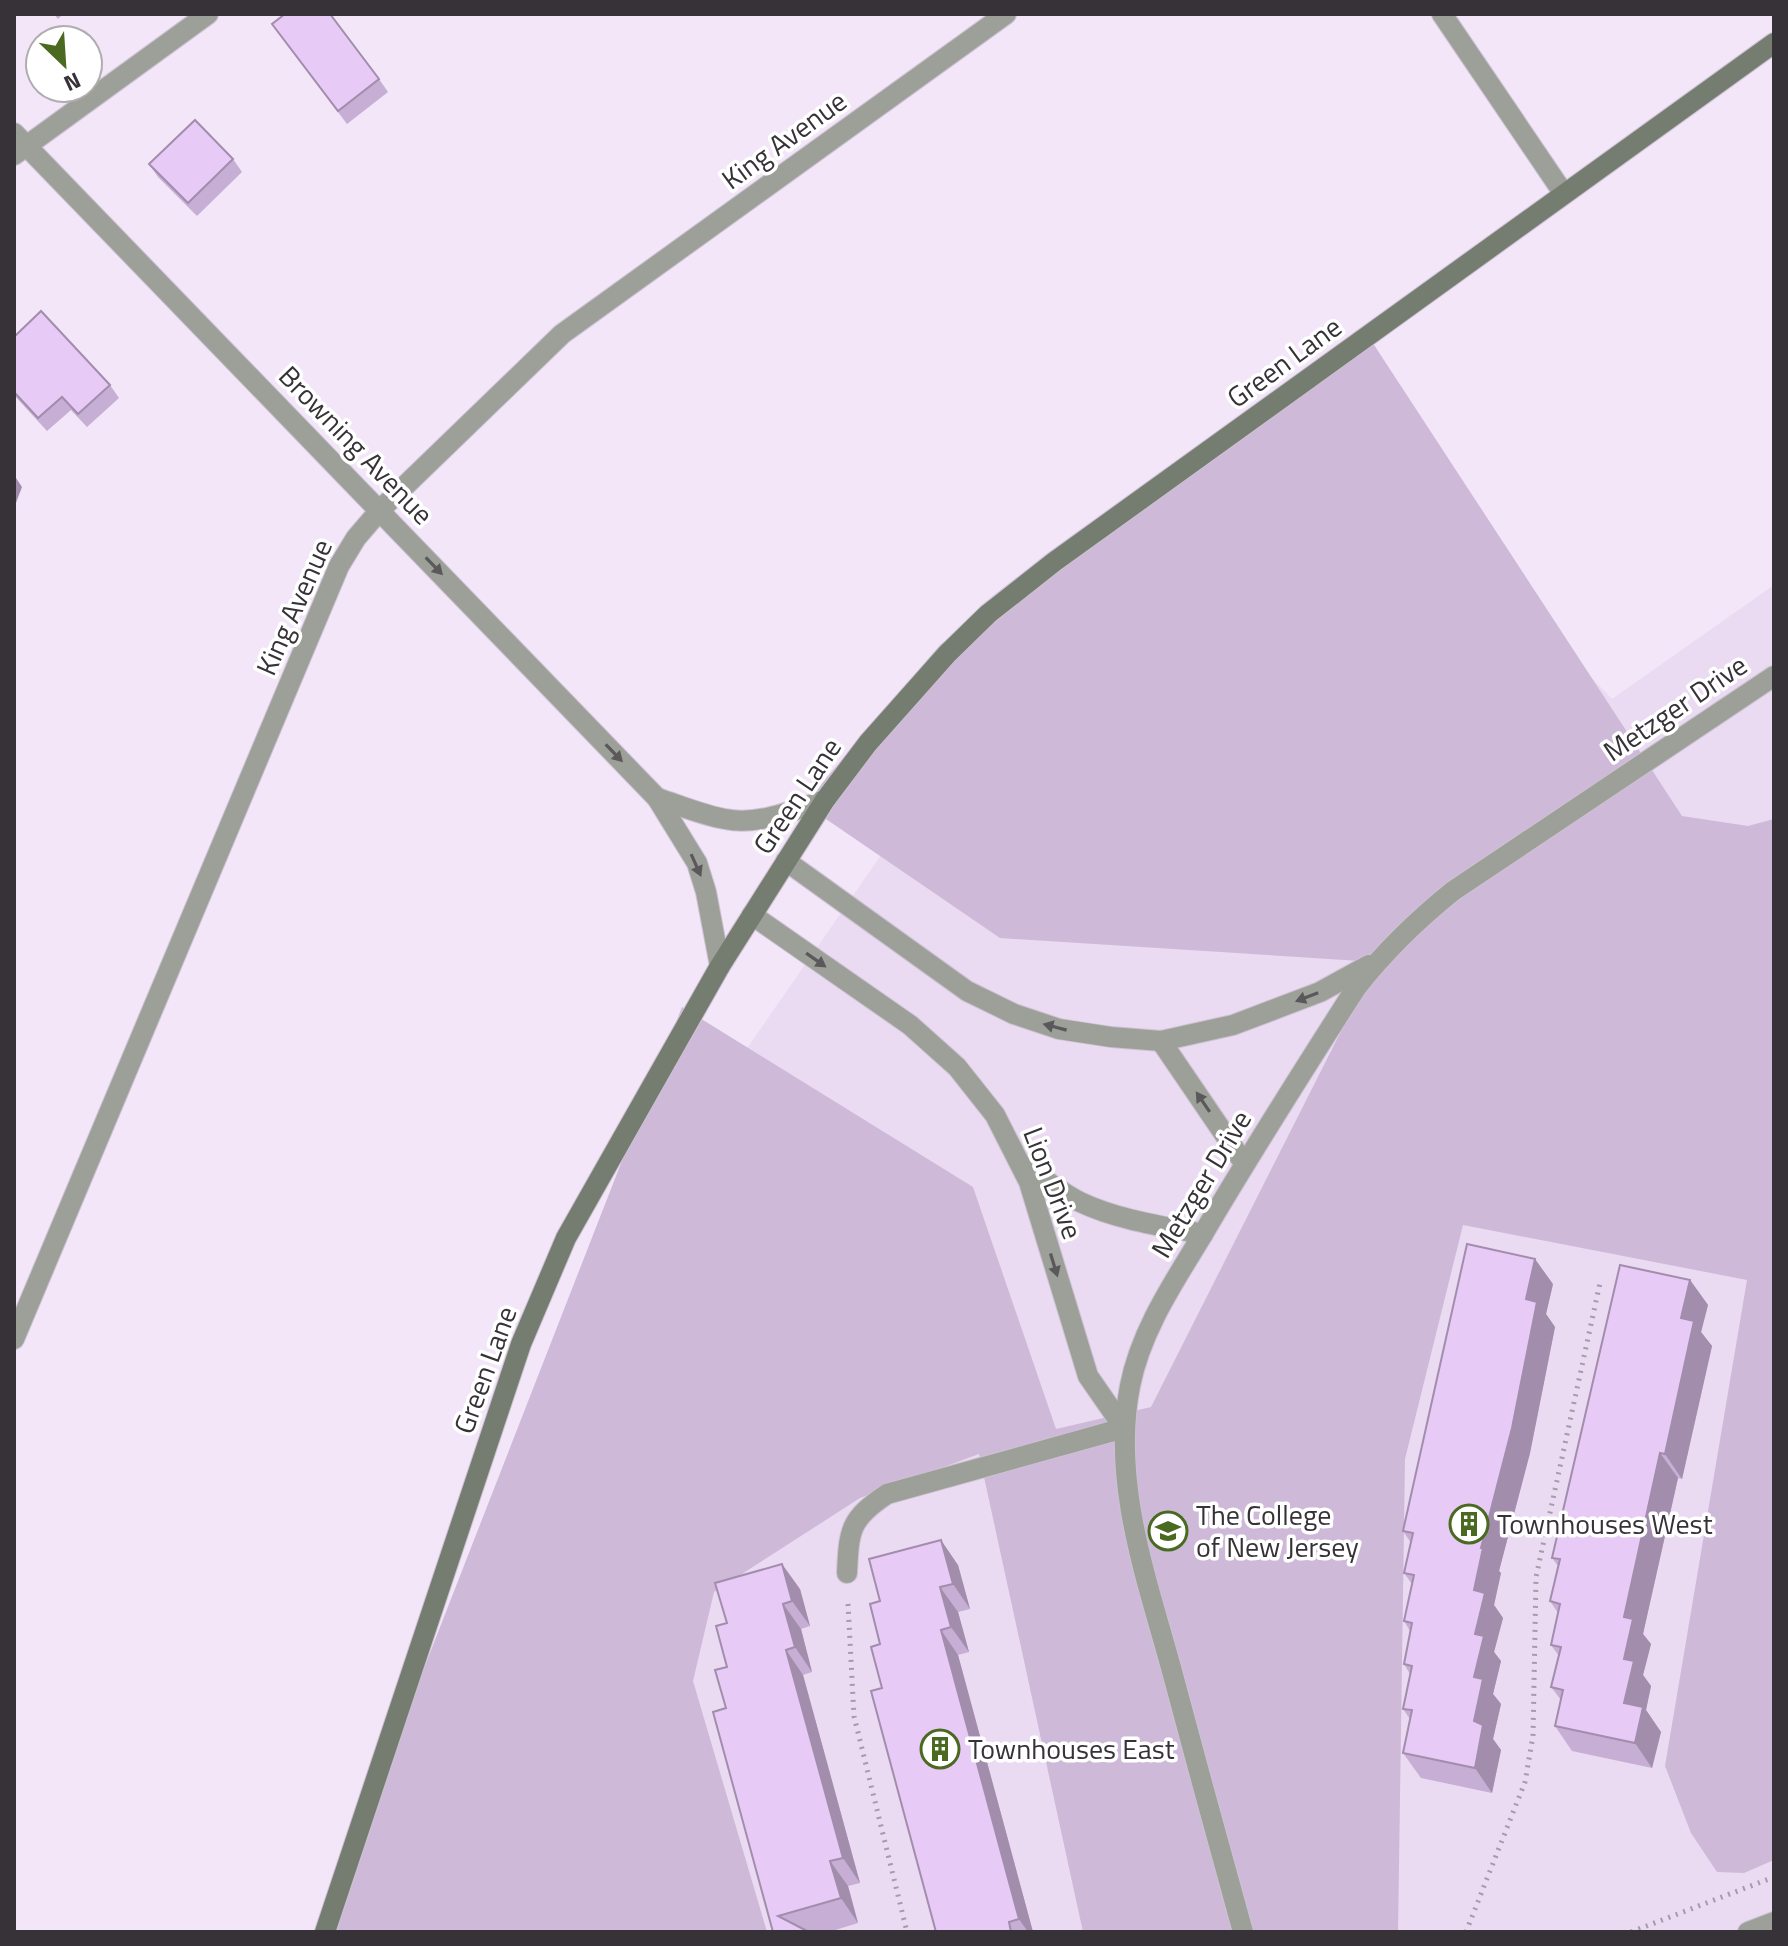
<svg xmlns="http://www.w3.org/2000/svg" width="1788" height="1946" viewBox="0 0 1788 1946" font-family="'Titillium Web',sans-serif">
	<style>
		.built { fill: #eadaf2 }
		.green { fill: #ceb9d9 }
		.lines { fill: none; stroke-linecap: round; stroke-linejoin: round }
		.lane-casing { stroke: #ccc2d2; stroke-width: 22 }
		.street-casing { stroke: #ccc2d2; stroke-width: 22 }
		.secondary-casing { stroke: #ccc2d2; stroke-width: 22 }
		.path { stroke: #a49ca9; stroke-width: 5; stroke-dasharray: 2 6; stroke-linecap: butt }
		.lane { stroke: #9ca098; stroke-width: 20 }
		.street { stroke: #9ca098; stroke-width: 20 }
		.secondary { stroke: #757c70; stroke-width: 20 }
		.wall { fill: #c7aed4 }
		.shaded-wall { fill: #a28dac }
		.building { fill: #e7caf6; stroke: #a28dac; stroke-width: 2 }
		.oneway { fill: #5a585a }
		.labels { text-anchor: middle; stroke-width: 7; stroke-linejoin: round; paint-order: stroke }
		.street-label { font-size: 28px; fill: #363238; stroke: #fff }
		.poi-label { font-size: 28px; fill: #363238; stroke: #fff; text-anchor: start }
	</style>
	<rect width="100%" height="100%" fill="#f2e6f8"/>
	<polygon class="built" points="1354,431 1612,699 1774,585 1774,1932 434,1932 691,1129 943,766"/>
	<polygon class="green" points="1363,328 1682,816 1748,826 1774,819 1774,1860 1744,1873 1717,1872 1691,1833 1665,1766 1747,1280 1463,1225 1405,1459 1398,1932 1083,1932 979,1454 860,1498 714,1592 693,1681 767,1932 321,1932 682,1007 973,1187 1056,1429 1151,1407 1376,962 1000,938 804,804 940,645"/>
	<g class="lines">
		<defs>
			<g id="lane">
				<path d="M847,1573C849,1529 850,1519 887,1494L1124,1428"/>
				<polyline points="1748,1932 1774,1922"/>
			</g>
			<g id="street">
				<polyline points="1442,14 1564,194"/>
				<polyline points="14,133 657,798 697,863 706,892 720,966"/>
				<polyline points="14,155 208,14"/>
				<path d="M657,798C679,805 702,815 725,819C757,826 795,810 825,800"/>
				<polyline points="786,861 967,991 1014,1014 1059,1029 1111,1037 1161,1041 1233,1025 1320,992 1369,965"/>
				<polyline points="752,915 910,1025 957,1067 995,1115 1029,1182 1088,1376 1124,1428"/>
				<polyline points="1161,1041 1244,1163"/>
				<path d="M1021,1165C1041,1176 1060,1192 1080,1202C1118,1220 1162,1226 1203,1234"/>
				<polyline points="14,1339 339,566 356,538 380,510 562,334 1006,14"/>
				<path d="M1243,1932C1219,1846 1196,1761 1173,1675C1148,1582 1111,1484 1130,1386C1141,1330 1174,1282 1203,1234C1252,1151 1304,1069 1356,988C1385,951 1417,920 1453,891L1774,676"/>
			</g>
			<polyline id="secondary" points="325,1932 521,1344 566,1238 720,966 825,800 868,743 947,654 988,614 1054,562 1774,43"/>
		</defs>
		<use href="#lane" class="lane-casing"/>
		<use href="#street" class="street-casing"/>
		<use href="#secondary" class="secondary-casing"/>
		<g class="path">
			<polyline points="848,1604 854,1716 907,1932"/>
			<polyline points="1466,1932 1525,1782 1533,1736 1536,1577 1600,1283"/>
			<polyline points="1631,1932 1774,1877"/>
		</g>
		<use href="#lane" class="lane"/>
		<use href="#street" class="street"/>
		<use href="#secondary" class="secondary"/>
	</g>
	<g class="wall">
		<polygon points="54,14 63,14 58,19"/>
		<polygon points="272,24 379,79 388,92 347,124"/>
		<polygon points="233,159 242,172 197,216 158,177 149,164"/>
		<polygon points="14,337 110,385 119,398 87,427 71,410 47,431 14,395"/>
		<polygon points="1690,1280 1708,1305 1701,1332 1712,1346 1682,1479 1678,1478 1643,1634 1651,1644 1643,1675 1651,1686 1646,1710 1661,1732 1652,1768 1572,1751 1555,1726 1561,1700 1551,1687 1559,1656 1551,1645 1558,1613 1550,1601 1558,1566 1552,1558"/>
		<polygon points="1553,1284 1546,1314 1555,1327 1530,1453 1499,1571 1501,1573 1494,1605 1503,1618 1494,1652 1501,1661 1493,1694 1501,1704 1493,1739 1501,1750 1492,1793 1421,1778 1403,1753 1410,1719 1403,1709 1410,1674 1404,1664 1410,1631 1404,1621 1412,1584 1404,1573 1411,1543 1403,1531"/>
		<polygon points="958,1565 970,1609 958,1612 969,1652 958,1655 1033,1932 936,1932 882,1688 880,1601"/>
		<polygon points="800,1589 810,1626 801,1629 812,1672 803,1675 860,1883 848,1886 858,1923 829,1932 773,1932 726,1708 727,1667 727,1623"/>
	</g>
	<g class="shaded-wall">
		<polygon points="14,475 22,487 14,508"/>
		<polygon points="1535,1259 1553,1284 1546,1314 1555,1327 1530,1453 1499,1571 1501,1573 1494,1605 1503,1618 1494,1652 1501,1661 1493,1694 1501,1704 1493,1739 1501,1750 1492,1793 1475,1768 1474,1677 1475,1634 1474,1590 1526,1299"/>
		<polygon points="1690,1280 1708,1305 1701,1332 1712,1346 1682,1479 1665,1454 1681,1318"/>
		<polygon points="1660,1453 1678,1478 1643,1634 1651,1644 1643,1675 1651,1686 1646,1710 1661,1732 1652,1768 1635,1743 1624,1703 1624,1617"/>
		<polygon points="941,1540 958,1565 970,1609 953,1584"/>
		<polygon points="782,1564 800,1589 810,1626 792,1601"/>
		<polygon points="940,1587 958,1612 969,1652 951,1627"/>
		<polygon points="783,1604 801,1629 812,1672 795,1647"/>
		<polygon points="941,1630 958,1655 1033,1932 1028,1932 1019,1919"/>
		<polygon points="786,1650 803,1675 860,1883 843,1858"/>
		<polygon points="830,1861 848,1886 858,1923 841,1898"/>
	</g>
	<g class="building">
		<polygon points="285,14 330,14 379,79 338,111 272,24"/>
		<polygon points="195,120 233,159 188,203 149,164"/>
		<polygon points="41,311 110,385 78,414 62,397 38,418 14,392 14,337"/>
		<polygon points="1467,1244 1535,1259 1526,1299 1537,1302 1512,1428 1481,1548 1483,1548 1474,1590 1485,1593 1475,1634 1484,1636 1474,1677 1483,1679 1474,1721 1483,1725 1475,1768 1403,1753 1412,1710 1403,1709 1412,1666 1404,1664 1412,1623 1404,1621 1414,1575 1404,1573 1413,1533 1403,1531"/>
		<polygon points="1620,1265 1690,1280 1681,1318 1694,1321 1665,1454 1660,1453 1624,1617 1633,1619 1624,1659 1634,1661 1624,1703 1643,1707 1635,1743 1555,1726 1563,1690 1551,1687 1561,1647 1551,1645 1560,1604 1550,1601 1560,1559 1552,1558"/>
		<polygon points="941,1540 953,1584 940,1587 951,1627 941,1630 1019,1919 1009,1922 1011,1932 936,1932 871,1691 882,1688 871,1647 880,1644 870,1604 880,1601 869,1559"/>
		<polygon points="782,1564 792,1601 783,1604 795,1647 786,1650 843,1858 830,1861 841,1898 778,1916 809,1932 773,1932 713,1712 726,1708 715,1670 727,1667 716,1626 727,1623 715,1583"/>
	</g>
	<defs><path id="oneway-solid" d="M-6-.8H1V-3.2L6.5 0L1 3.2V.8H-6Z" transform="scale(2)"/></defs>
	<g class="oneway">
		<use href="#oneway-solid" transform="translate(434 566) rotate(46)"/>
		<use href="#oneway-solid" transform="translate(614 753) rotate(46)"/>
		<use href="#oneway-solid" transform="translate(696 865) rotate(66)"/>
		<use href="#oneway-solid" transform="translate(816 960) rotate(35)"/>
		<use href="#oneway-solid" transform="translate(1307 997) rotate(159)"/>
		<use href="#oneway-solid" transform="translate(1055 1027) rotate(-165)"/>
		<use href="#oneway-solid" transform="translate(1203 1102) rotate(-124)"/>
		<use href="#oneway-solid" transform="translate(1054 1265) rotate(73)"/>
	</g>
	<defs>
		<symbol id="building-ring" viewBox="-11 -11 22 22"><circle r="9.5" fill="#fff" stroke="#496a20" stroke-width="1.5"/><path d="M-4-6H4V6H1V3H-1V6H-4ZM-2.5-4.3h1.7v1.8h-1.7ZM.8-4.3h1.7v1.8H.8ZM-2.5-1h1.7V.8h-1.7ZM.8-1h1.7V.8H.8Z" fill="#496a20"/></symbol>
		<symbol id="university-ring" viewBox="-11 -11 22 22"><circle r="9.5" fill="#fff" stroke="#496a20" stroke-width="1.5"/><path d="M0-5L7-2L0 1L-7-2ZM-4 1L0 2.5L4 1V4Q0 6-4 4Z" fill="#496a20"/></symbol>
	</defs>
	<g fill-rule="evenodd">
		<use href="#building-ring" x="1447" y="1502" width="44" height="44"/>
		<use href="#university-ring" x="1146" y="1509" width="44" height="44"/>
		<use href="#building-ring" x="918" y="1727" width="44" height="44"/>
	</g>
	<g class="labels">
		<g class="street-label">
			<text transform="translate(784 140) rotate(-36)" y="10">King Avenue</text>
			<text transform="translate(1284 362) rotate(-36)" y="10">Green Lane</text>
			<text transform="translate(356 445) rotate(46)" y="10">Browning Avenue</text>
			<text transform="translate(294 607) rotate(-66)" y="10">King Avenue</text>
			<text transform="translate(1675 708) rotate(-34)" y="10">Metzger Drive</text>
			<text transform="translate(797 796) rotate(-56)" y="10">Green Lane</text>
			<text transform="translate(1053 1183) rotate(69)" y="10">Lion Drive</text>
			<text transform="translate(1201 1184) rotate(-59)" y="10">Metzger Drive</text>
			<text transform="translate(485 1370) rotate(-70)" y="10">Green Lane</text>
		</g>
		<g class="poi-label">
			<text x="1196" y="1525">The College<tspan x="1196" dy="32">of New Jersey</tspan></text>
			<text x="1497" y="1534">Townhouses West</text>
			<text x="968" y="1759">Townhouses East</text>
		</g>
	</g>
	<rect width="1788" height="1946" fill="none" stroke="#363238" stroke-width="32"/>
	<g transform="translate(64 64) rotate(155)"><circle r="38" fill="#ffffff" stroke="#afadaf" stroke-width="2"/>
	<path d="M0-6L14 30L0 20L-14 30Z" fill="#496a20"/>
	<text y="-12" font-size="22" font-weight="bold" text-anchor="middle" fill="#363238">N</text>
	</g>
</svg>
